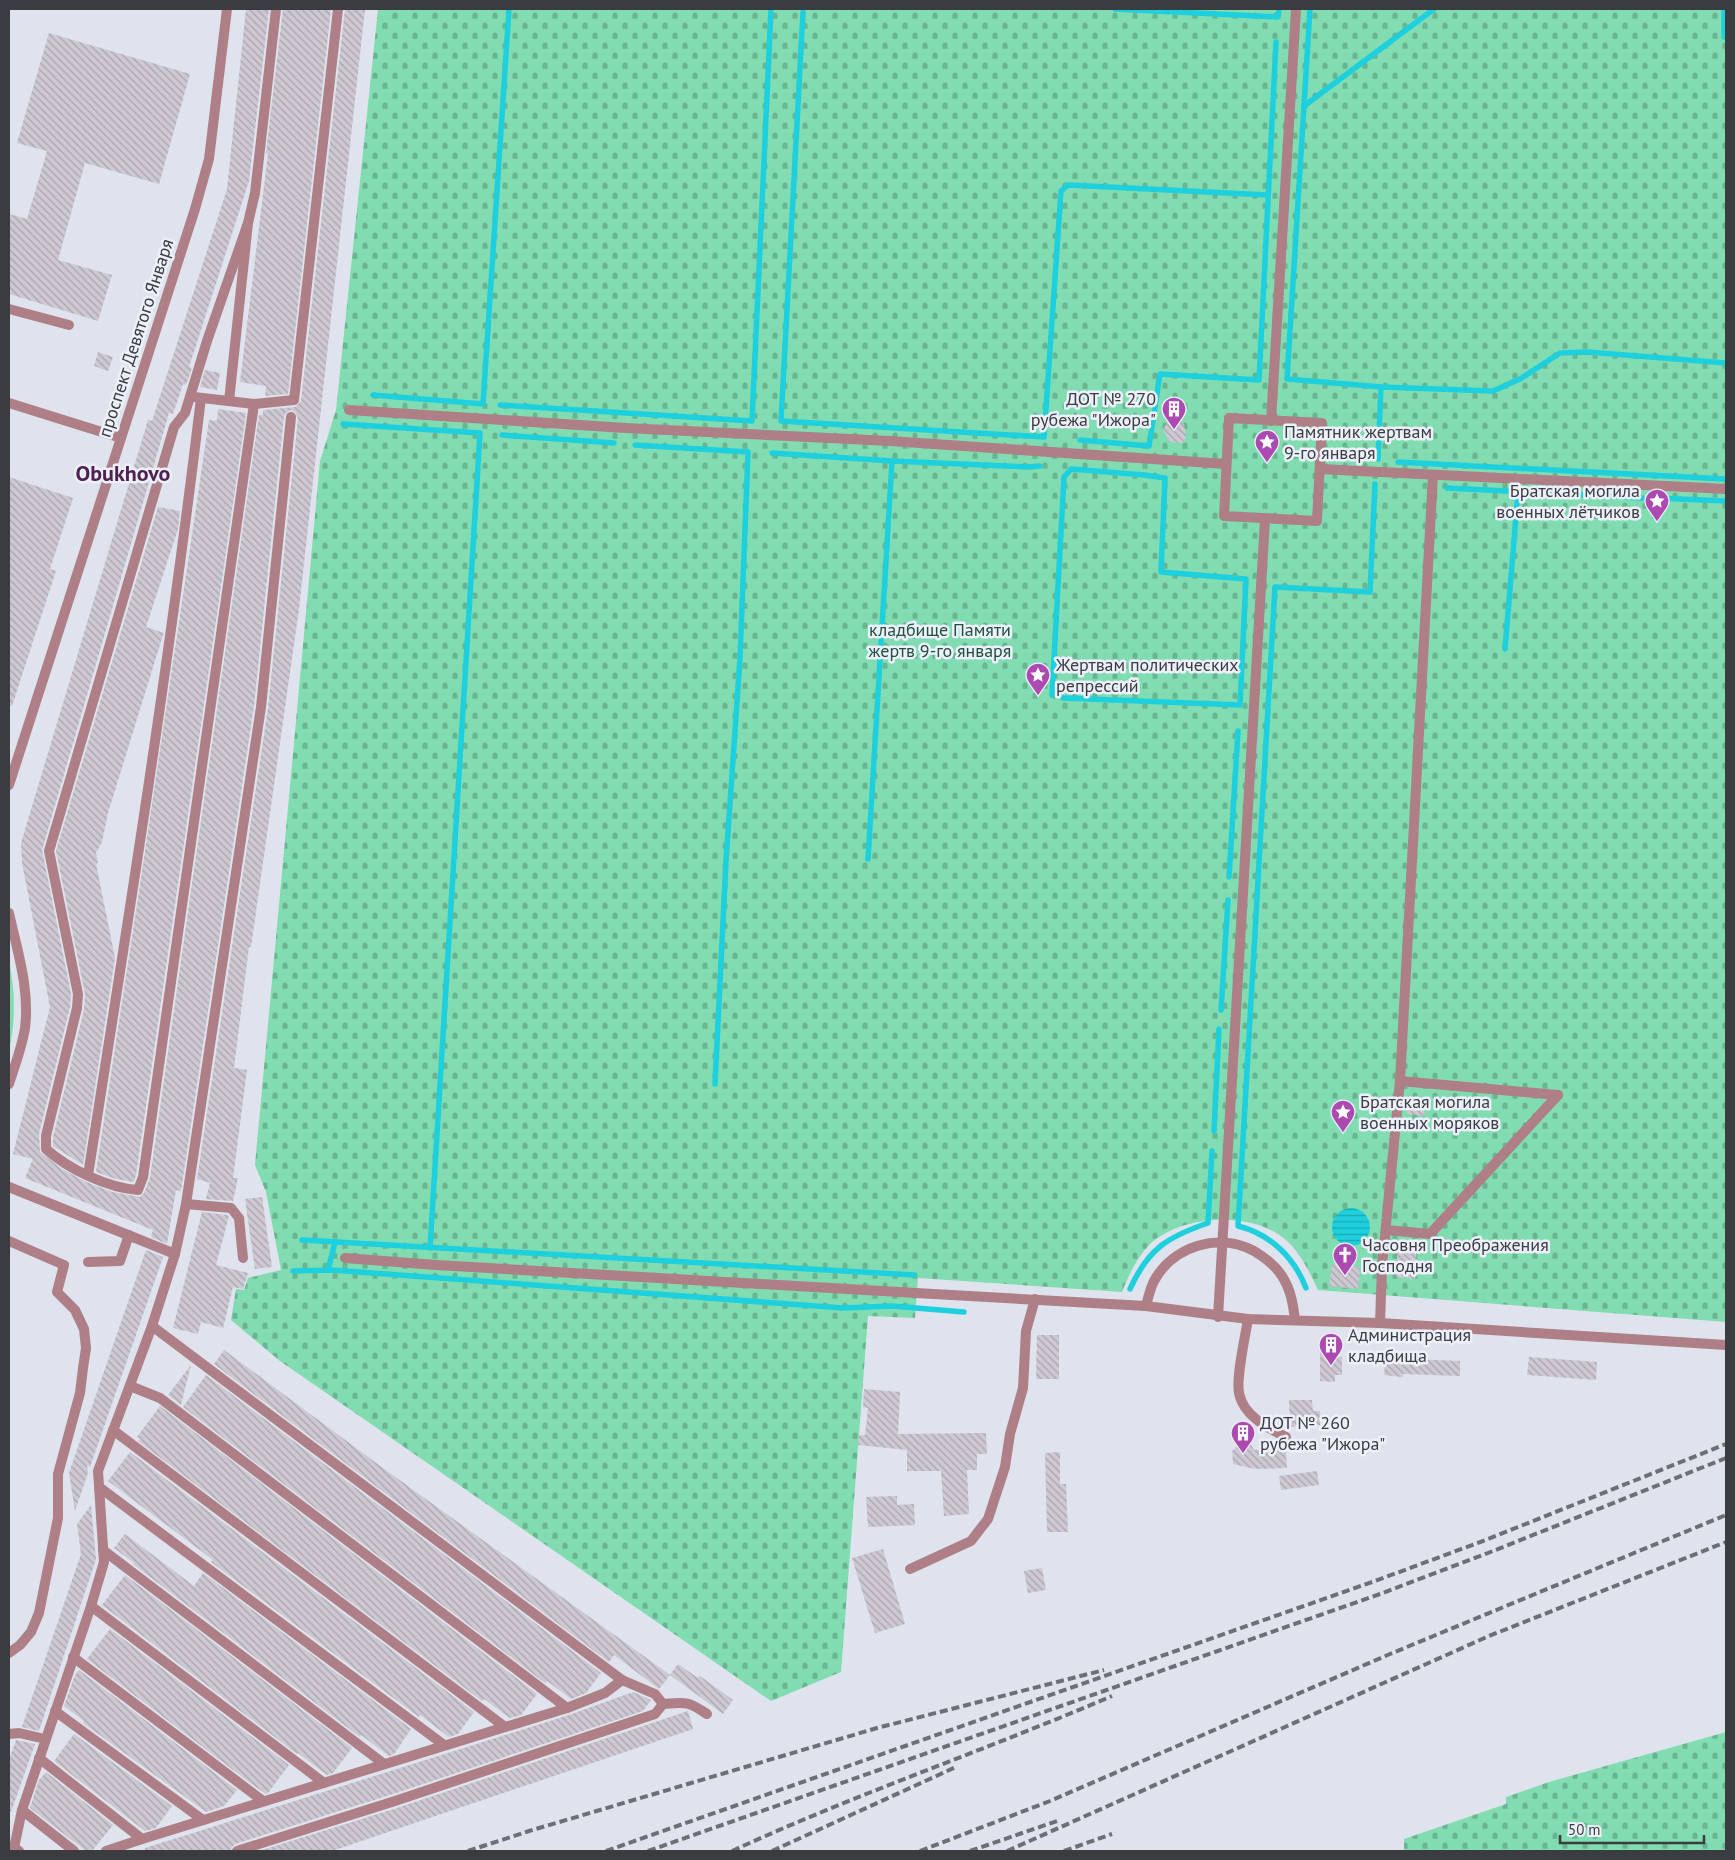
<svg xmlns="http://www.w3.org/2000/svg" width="1735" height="1860" viewBox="0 0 1735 1860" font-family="'PT Sans',sans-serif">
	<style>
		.green { fill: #81ddb1 }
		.cemetery { fill: url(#cemetery-stones) }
		.water { fill: url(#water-rules) }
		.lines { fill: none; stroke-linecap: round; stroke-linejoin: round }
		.stream { stroke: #1ecfde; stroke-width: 5.5 }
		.building { fill: url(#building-back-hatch) }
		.service { stroke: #ae7f86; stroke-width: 10 }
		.minor { stroke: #ae7f86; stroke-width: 10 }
		.tertiary { stroke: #ae7f86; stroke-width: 10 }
		.rail { stroke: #6d6f75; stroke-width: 4; stroke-dasharray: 8 4; stroke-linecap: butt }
		.labels { text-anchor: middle; stroke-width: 5; stroke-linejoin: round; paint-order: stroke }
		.street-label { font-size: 18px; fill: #3b3c40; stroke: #ecf0fb }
		.poi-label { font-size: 18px; fill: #3b3c40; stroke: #ecf0fb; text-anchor: start }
		.park-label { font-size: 18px; fill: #21503b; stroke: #ecf0fb }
		.district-label { font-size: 22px; font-weight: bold; fill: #4f2051; stroke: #ecf0fb }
	</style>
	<defs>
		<pattern id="cemetery-stones" width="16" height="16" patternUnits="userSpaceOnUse" patternTransform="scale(1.25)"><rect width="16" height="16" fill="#81ddb1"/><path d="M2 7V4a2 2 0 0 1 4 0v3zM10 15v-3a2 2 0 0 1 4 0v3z" fill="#6bb491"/></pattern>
		<pattern id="water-rules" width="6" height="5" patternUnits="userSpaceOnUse" patternTransform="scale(1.25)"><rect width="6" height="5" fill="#1ecfde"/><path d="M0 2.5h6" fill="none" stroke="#1ca9b5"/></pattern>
		<pattern id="building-back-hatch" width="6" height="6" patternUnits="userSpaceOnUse" patternTransform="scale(1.25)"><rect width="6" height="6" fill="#cec8d2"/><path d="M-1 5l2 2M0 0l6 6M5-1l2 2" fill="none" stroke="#a8a4ac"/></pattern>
	</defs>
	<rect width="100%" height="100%" fill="#dee3ed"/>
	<path class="green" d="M9,960C15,991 16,1020 9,1051Z"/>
	<g class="cemetery">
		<path d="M378,9H1726V1322L1318,1290C1310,1273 1301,1254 1287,1241C1255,1210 1180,1214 1149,1245C1136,1259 1129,1275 1122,1292L918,1278L915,1318L868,1316L841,1672L771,1701L280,1361L231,1320L236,1289L244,1290L248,1278L281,1270L266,1192L255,1165L320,461L336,410Z"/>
		<polygon points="1726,1732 1726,1851 1404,1851 1404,1839 1506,1804 1506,1797 1549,1782"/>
	</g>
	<circle class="water" cx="1351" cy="1227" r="19"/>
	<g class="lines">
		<g class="stream">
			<polyline points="1115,9 1278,17 1279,9"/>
			<polyline points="1310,9 1287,379 1381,387 1378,459"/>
			<polyline points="803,12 781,421 1044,437 1061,191 1068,185 1268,195"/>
			<polyline points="1724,37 1724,9"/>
			<polyline points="1304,106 1434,9"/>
			<polyline points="1381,387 1493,391 1520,379 1560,353 1587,352 1726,363"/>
			<polyline points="373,395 483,404 509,9"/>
			<polyline points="500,405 752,421 771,9"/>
			<polyline points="343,424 480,433 430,1248"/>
			<polyline points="502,435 614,443"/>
			<polyline points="1080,440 1149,446 1160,374 1259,380 1276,42"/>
			<polyline points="635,445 748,452 740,658 726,861 715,1084"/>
			<polyline points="772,453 892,461 1028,467 1040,466"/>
			<polyline points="1398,462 1726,479"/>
			<polyline points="1447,488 1642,498"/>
			<polyline points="1655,498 1726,501"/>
			<polyline points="1505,649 1518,492"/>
			<polyline points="1052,695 1064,477 1071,469 1144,475 1165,478 1161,572 1246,579 1240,705 1063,698"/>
			<polyline points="868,859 892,461"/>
			<polyline points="1229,877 1238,731"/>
			<polyline points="1221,1010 1228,900"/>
			<polyline points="1214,1131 1219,1029"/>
			<polyline points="302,1240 914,1275"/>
			<polyline points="328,1270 335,1242"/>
			<polyline points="293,1271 332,1270 843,1308 892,1306 964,1312"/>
			<path d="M1306,1288C1294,1257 1270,1234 1238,1226L1275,587L1370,592L1375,484"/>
			<path d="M1130,1289C1148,1249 1167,1237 1208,1223L1212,1151"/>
		</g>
	</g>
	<g class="building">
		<polygon points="246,9 269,9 249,181 189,367 192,368 186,385 183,384 173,414 169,413 42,850 71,994 70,1007 39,1134 40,1152 62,1169 86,1182 112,1192 140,1197 144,1193 150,1178 259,415 263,415 263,410 295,407 301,401 345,9 365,9 299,609 251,947 249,947 234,1068 247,1070 233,1178 238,1178 233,1201 206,1199 210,1183 197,1179 268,708 298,418 295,412 291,410 286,413 284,416 254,706 181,1191 176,1190 167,1244 151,1237 153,1230 25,1178 33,1159 13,1154 50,1007 22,863 21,843 148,420 152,421 227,189"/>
		<polygon points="283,9 331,9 288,394 265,396 266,386 240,382 268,154 266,153"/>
		<polygon points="49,33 190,74 159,184 85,163 58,260 112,275 98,321 9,294 9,214 27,219 47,151 17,143"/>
		<polygon points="98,352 113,357 108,371 94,366"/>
		<polygon points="205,370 220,373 217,390 200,387"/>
		<polygon points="218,409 246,413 136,1175 134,1182 116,1179 96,1172 140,885 209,420 217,421"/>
		<polygon points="1170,417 1184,424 1186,436 1183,443 1170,442 1163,430"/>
		<polygon points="9,477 73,498 50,569 56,571 12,706 9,705"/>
		<polygon points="158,507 180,511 178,529 146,627 164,633 163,635 108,813 102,842 96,853 98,863 96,864 115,958 83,1165 53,1146 53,1137 84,1010 85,994 56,851"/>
		<polygon points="1409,1096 1426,1098 1424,1116 1407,1114"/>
		<polygon points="262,1197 272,1267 255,1269 245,1199"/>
		<polygon points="202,1212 227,1215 229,1216 216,1265 248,1273 243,1289 233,1287 223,1328 201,1322 198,1334 173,1328"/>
		<polygon points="1398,1242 1417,1243 1415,1279 1396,1277"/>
		<polygon points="146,1250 163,1257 90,1467 87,1465 88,1473 75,1511 69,1473"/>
		<polygon points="1332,1264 1360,1267 1358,1289 1329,1286"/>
		<polygon points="1037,1335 1059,1335 1059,1379 1036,1379"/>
		<polygon points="224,1350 387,1471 670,1675 659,1689 614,1655 609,1662 214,1364"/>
		<polygon points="1320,1350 1336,1350 1336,1357 1342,1357 1342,1375 1335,1375 1335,1382 1320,1381"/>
		<polygon points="1386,1356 1405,1358 1405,1359 1460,1361 1460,1376 1403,1374 1403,1377 1384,1375"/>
		<polygon points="1529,1357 1597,1362 1596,1380 1527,1375"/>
		<polygon points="191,1365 181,1405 168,1395"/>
		<polygon points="206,1375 601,1673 586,1693 571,1699 547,1681 545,1683 183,1407"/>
		<polygon points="864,1389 900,1392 898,1434 986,1433 987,1454 977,1454 977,1470 967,1470 969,1514 944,1516 941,1471 907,1471 907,1450 858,1445 859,1435 865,1435 868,1408 863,1407"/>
		<polygon points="1289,1400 1312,1400 1313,1411 1320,1411 1320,1425 1290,1427"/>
		<polygon points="160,1406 537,1694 521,1715 510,1718 484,1699 482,1701 138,1441 140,1439 137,1437"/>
		<polygon points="1250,1443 1254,1450 1286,1449 1287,1468 1255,1469 1233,1464 1232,1451 1240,1444"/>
		<polygon points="130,1452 474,1712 458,1734 449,1737 420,1715 419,1717 211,1562 213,1560 108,1481"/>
		<polygon points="1060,1452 1060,1484 1066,1484 1068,1532 1047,1532 1045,1453"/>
		<polygon points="1317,1471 1319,1485 1281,1490 1279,1476"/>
		<polygon points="897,1496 897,1505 914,1504 915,1525 868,1527 866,1497"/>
		<polygon points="91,1505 96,1559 39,1731 22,1727 81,1554 77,1524"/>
		<polygon points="125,1534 194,1586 203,1573 411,1729 394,1754 389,1756 361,1735 360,1737 133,1564 134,1563 114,1548"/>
		<polygon points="883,1549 905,1624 875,1633 852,1558"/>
		<polygon points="1042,1568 1046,1590 1028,1593 1024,1571"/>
		<polygon points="125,1575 352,1748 333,1773 327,1775 298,1753 297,1754 102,1605"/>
		<polygon points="110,1629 289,1765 268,1793 266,1794 245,1779 87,1659"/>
		<polygon points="678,1664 698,1678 700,1676 733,1700 723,1714 670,1675"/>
		<polygon points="79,1670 237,1790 224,1806 206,1812 83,1723 84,1721 64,1706 75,1675"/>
		<polygon points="633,1692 651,1700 643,1711 393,1794 235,1844 232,1847 230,1851 145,1851 145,1848 569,1715"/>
		<polygon points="688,1711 693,1729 332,1851 259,1851 397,1808"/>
		<polygon points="74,1734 172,1806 156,1828 145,1831 54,1761"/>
		<polygon points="16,1740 35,1744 11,1812 9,1811 9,1760"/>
		<polygon points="46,1772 113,1825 92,1851 86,1851 30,1808 39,1780"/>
	</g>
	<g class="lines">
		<g class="service">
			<path d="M248,223L207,341L185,413L174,427L49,851L78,994L77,1008L46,1136V1149C68,1169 108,1188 138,1190L143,1177L254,404"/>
			<polyline points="9,309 69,325"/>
			<polyline points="194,397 254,404 294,400 338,9"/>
			<polyline points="229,401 248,223 255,193 276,9"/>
			<polyline points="349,410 625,428 890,441 1226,464"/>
			<polygon points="1229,418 1322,423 1317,521 1224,516"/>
			<polyline points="1271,421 1296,9"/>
			<polyline points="1320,469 1726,489"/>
			<polyline points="1400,1081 1558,1095"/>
			<path d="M88,1175C129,916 170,658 201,398"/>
			<polyline points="9,1187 175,1254"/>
			<polyline points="186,1204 231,1208 239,1218 243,1258"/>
			<polyline points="1386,1230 1430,1234 1558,1095"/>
			<polyline points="9,1241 64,1265 57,1292 75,1310 84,1329 86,1348 83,1368 80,1393 58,1474 58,1518 39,1613 31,1632 20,1645 9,1653"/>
			<polyline points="345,1258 436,1265 916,1293"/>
			<polyline points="88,1262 120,1261 129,1235"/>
			<path d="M1146,1306C1148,1298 1150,1289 1154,1281C1173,1246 1219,1232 1254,1251C1264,1257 1275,1265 1282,1276C1291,1290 1293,1304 1295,1320"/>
			<polyline points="1218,1317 1265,519"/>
			<path d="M1248,1319C1245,1338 1236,1377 1239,1393C1241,1403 1248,1413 1256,1419C1265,1427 1276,1432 1286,1437"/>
			<polyline points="1380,1323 1382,1266 1400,1081 1433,475"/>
			<polyline points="152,1326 622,1680 655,1694 663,1704"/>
			<polyline points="130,1386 160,1398 567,1708"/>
			<polyline points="113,1430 505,1727"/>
			<polyline points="99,1487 444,1745"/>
			<polyline points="103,1550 384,1764"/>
			<polyline points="910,1569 971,1541 988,1519 1005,1467 1010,1434 1023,1388 1026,1331 1035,1299"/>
			<polyline points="91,1606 324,1783"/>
			<polyline points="73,1657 263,1801"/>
			<polyline points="55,1711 203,1820"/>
			<polyline points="9,1734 19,1733 45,1739"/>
			<polyline points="39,1758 142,1839"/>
			<polyline points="22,1810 74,1851"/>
			<polyline points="19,1851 14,1848 22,1810 91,1606 104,1562 98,1471 152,1326 175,1254 186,1204 261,707 291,417"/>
			<polyline points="106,1851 142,1839 567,1708 605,1693 622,1680"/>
			<path d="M237,1851L395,1801L655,1714L663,1704C686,1702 688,1701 707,1714"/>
		</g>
		<g class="minor">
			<polyline points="9,403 121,438"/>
			<polyline points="916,1293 1146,1306 1248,1319 1380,1323 1726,1345"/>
		</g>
		<g class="tertiary">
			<polyline points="9,785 195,209 209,159 227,9"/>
			<path d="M9,913C17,950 30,989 25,1028C22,1047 15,1065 9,1084"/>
		</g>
		<g class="rail">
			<polyline points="468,1851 529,1831 877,1728 1104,1670"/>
			<polyline points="606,1851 1375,1581 1483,1541 1726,1444"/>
			<polyline points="648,1851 1380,1594 1488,1553 1726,1458"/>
			<path d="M732,1851C856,1794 986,1750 1112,1696"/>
			<polyline points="772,1851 956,1767"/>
			<polyline points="920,1851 1050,1801 1390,1654 1726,1515"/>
			<polyline points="970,1851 1060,1820"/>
			<polyline points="1007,1851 1489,1636 1726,1542"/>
			<polyline points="1064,1851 1112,1834"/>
		</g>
	</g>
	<defs>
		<symbol id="building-pin" viewBox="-11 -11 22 30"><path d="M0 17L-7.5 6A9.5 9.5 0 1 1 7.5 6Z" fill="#ac4ab1" stroke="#ecf0fb"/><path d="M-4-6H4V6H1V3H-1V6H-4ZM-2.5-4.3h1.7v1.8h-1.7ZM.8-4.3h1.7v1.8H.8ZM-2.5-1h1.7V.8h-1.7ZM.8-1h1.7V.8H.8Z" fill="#fff"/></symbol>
		<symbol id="sight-pin" viewBox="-11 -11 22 30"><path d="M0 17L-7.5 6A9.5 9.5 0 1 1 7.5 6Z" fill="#ac4ab1" stroke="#ecf0fb"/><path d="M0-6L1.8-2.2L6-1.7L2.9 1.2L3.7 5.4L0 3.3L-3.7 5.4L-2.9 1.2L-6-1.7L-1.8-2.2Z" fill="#fff"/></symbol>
		<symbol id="church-pin" viewBox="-11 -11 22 30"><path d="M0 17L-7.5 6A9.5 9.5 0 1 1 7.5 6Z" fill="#ac4ab1" stroke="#ecf0fb"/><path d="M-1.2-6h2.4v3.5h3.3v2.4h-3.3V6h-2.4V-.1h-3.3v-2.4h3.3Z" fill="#fff"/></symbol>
	</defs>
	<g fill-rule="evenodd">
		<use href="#building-pin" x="1160" y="395" width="28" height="38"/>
		<use href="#sight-pin" x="1253" y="428" width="28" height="38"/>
		<use href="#sight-pin" x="1643" y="487" width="28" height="38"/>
		<use href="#sight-pin" x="1024" y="661" width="28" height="38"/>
		<use href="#sight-pin" x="1329" y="1098" width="28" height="38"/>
		<use href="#church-pin" x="1331" y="1241" width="28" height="38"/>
		<use href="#building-pin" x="1317" y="1331" width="28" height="38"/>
		<use href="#building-pin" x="1229" y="1419" width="28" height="38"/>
	</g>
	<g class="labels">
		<g class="street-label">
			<text transform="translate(136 338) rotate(-72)" y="6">проспект Девятого Января</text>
		</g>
		<g class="poi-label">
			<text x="1156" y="405" text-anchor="end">ДОТ № 270<tspan x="1156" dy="21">рубежа "Ижора"</tspan></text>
			<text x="1284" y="438">Памятник жертвам<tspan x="1284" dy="21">9-го января</tspan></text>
			<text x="1640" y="497" text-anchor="end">Братская могила<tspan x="1640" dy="21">военных лётчиков</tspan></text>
			<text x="1056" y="671">Жертвам политических<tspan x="1056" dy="21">репрессий</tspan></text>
			<text x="1360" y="1108">Братская могила<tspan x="1360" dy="21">военных моряков</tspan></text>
			<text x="1362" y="1251">Часовня Преображения<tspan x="1362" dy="21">Господня</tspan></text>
			<text x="1348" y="1341">Администрация<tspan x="1348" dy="21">кладбища</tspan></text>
			<text x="1260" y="1429">ДОТ № 260<tspan x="1260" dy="21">рубежа "Ижора"</tspan></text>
		</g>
		<g class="park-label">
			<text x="940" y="636">кладбище Памяти<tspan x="940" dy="21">жертв 9-го января</tspan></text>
		</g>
		<g class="district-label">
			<text x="123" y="481">Obukhovo</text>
		</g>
	</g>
	<rect width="1735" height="1860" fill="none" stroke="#3b3c40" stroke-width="20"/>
	<path d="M1560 1835v8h144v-8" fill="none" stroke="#3b3c40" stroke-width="2.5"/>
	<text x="1568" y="1835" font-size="15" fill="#3b3c40" stroke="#ecf0fb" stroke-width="4" paint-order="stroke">50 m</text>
</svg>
